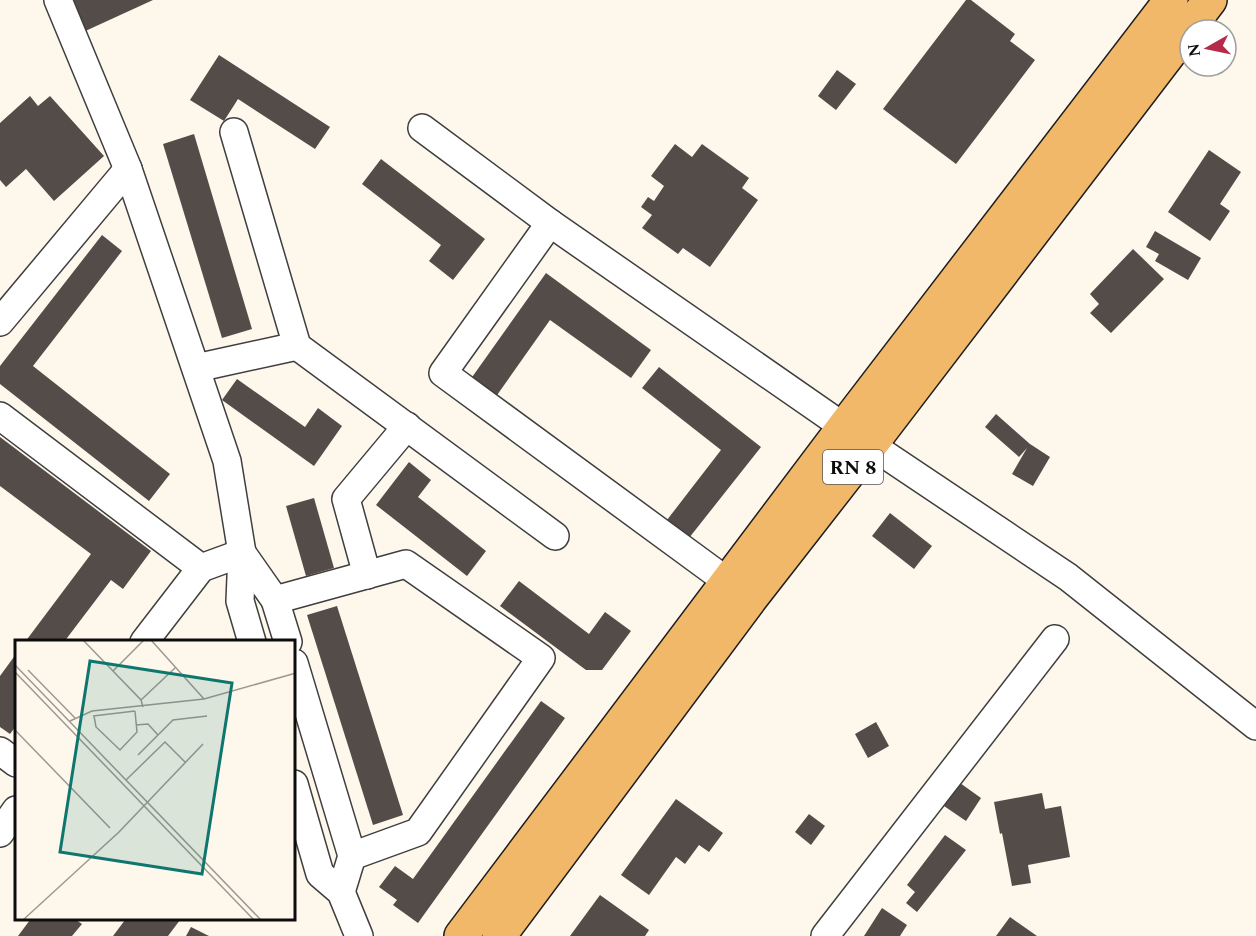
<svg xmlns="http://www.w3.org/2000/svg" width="1256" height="936" viewBox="0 0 1256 936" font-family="Spectral,serif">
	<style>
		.building { fill: #544c49 }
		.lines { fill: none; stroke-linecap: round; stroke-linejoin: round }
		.minor-casing { stroke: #3f3f3f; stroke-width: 30 }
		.major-casing { stroke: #1d1d1d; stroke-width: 36 }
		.minor { stroke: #fff; stroke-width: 27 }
		.major { stroke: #f1b869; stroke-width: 33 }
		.labels { text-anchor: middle; stroke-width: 6; stroke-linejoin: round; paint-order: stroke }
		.shield { fill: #fff; stroke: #555; stroke-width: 1.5 }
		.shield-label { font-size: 20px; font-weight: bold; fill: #0c0c0c }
		.inset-road { fill: none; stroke: #9d9992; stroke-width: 1.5 }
		.view { fill: #0f766e; fill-opacity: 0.15; stroke: #0f766e; stroke-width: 3 }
		.inset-edge { fill: none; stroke: #0c0c0c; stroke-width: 3 }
	</style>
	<rect width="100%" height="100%" fill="#fef7ec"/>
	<g class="building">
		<polygon points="68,0 153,0 81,33"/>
		<polygon points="966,0 971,0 1015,34 1010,41 1035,60 956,164 883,109"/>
		<polygon points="219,55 330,127 315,149 238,99 224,121 190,100"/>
		<polygon points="837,70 856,84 836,110 818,96"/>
		<polygon points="30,96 38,106 50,96 104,156 54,201 26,169 6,187 0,180 0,123"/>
		<polygon points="194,134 252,329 222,338 163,144"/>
		<polygon points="675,144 692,157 702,144 749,178 742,188 758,200 710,267 683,248 678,254 642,228 652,215 641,207 648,197 654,201 664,186 651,176"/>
		<polygon points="1209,150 1241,172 1220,204 1230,211 1210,241 1168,212"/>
		<polygon points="381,159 485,239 453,280 429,261 441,245 362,184"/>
		<polygon points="1155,231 1201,258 1188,280 1155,261 1159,254 1146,247"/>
		<polygon points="102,235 122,251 33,366 170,474 149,501 0,384 0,366"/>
		<polygon points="1133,249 1164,279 1111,333 1090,313 1099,304 1090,294"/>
		<polygon points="546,273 651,350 631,378 550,320 495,398 470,380"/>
		<polygon points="659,367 761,447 689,538 667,520 721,450 642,388"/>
		<polygon points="237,379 305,427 318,408 342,426 314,466 222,400"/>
		<polygon points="996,414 1030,444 1050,457 1033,486 1012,474 1027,448 1019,457 985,427"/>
		<polygon points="0,437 151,551 123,589 111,580 64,642 25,642 91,554 0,486"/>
		<polygon points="409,462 431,480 418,497 486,551 467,576 376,505"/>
		<polygon points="314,498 334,568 306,576 286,506"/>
		<polygon points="890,513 932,546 914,569 872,536"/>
		<polygon points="519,581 589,634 605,612 631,631 602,670 586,670 500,606"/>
		<polygon points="337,606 403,815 373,825 307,615"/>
		<polygon points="16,654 16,726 10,734 0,727 0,676"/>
		<polygon points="541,701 565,718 418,923 393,905 397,900 379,887 395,866 413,879"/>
		<polygon points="876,722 889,746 868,758 855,734"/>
		<polygon points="960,783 981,798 966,821 944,806"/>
		<polygon points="1042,793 1045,809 1061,806 1070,857 1028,865 1031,883 1012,886 1002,833 1000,834 994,802"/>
		<polygon points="676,799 723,833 709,852 699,845 685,864 676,857 649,895 621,875"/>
		<polygon points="809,814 825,826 811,845 795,832"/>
		<polygon points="945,835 966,850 917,912 906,903 915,892 907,885"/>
		<polygon points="600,895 649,930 645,936 570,936"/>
		<polygon points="882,908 907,925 900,936 864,936"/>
		<polygon points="1010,917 1037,936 996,936"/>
		<polygon points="30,920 76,920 82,924 72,936 18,936"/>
		<polygon points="125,920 180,920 168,936 113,936"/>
		<polygon points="191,927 209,936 186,936"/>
	</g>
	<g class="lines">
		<defs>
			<g id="minor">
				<polyline points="58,0 128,169 227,461 242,553 240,601 252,642"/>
				<polyline points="422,128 550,223 844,427 1068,577 1256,726"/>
				<polyline points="234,132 297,346 555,536"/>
				<polyline points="550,223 443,373 728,582"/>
				<polyline points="0,322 128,169"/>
				<polyline points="196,368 297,346"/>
				<polyline points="0,416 201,568"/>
				<polyline points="242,553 275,600 288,642"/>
				<polyline points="367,575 346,499 407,426"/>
				<polyline points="275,600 406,564 541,658 418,832 352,856"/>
				<polyline points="144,642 201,568 242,553"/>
				<polyline points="294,663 352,856 341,892"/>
				<polyline points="0,751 16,763"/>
				<polyline points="294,784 320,874 341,892 359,936"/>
				<polyline points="0,833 16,810"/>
				<polyline points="825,936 1055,639"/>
			</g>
			<g id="major">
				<polyline points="461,936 844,427 1171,0"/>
				<polyline points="499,936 751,598 871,444 1210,0"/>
			</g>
		</defs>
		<use href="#minor" class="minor-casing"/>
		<use href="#major" class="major-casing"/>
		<use href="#minor" class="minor"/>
		<use href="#major" class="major"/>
	</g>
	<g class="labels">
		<rect class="shield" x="823" y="450" width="60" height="34" rx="4.5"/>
		<g class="shield-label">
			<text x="853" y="474">RN 8</text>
		</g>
	</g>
	<g transform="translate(15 640)">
		<rect width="280" height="280" fill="#fef7ec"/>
		<path class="inset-road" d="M68,0L98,31M136,0L189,59M0,25L246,280M13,30L60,78M0,32L239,280M126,60L161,27M128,67L126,60L98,31L129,0M78,76L120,71M79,76L81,87L105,110L122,92L120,71M55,81L77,71L189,59L281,33M121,85L133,84L143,95M0,90L95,188M123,115L158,80L192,76M111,140L150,102L170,122M8,280L104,192L188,104"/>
		<path class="view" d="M75,21L217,43L187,234L45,212Z"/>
		<rect width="280" height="280" class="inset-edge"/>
	</g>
	<g transform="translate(1208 48) rotate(261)"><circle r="28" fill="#ffffff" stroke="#9e9e9e" stroke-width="1.5"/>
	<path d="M0-4.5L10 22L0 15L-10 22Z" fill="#b52c4a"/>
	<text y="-9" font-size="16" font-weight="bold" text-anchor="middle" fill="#0c0c0c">N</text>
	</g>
</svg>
